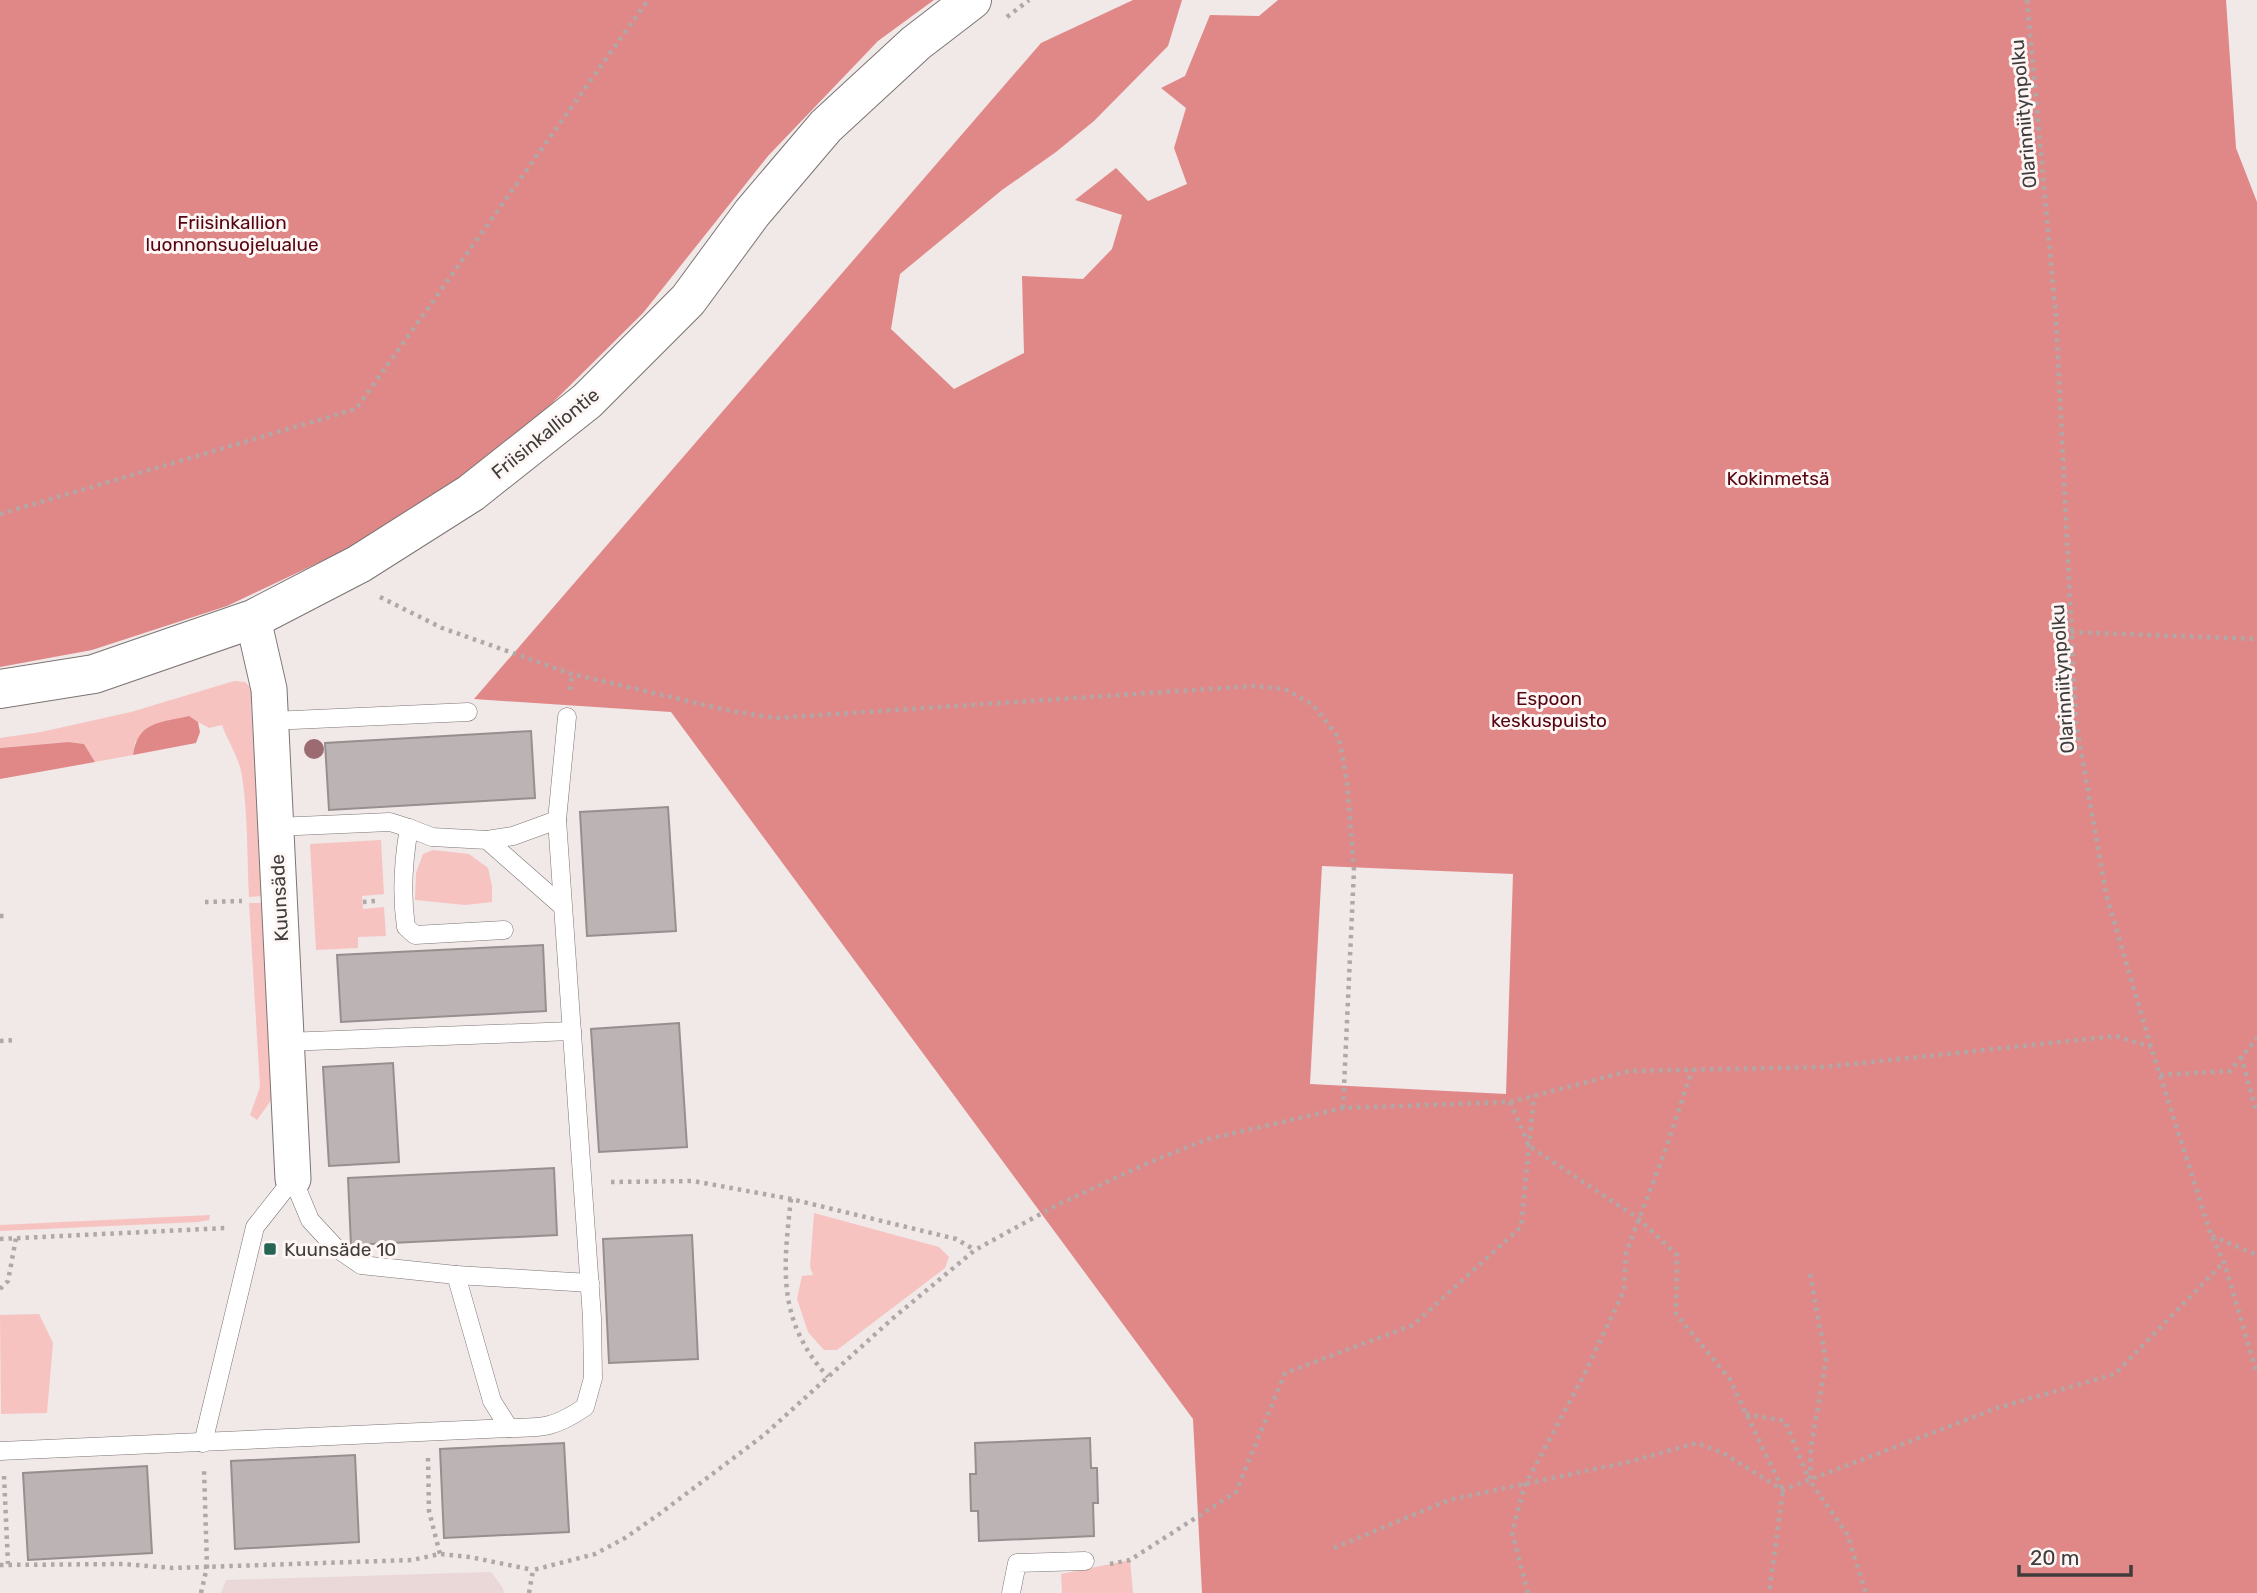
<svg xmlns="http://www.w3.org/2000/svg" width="2257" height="1593" viewBox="0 0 2257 1593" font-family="Rubik,sans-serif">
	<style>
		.built { fill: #e9d8d7 }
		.green { fill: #f6c3c1 }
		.forest { fill: #e08887; fill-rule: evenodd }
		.building { fill: #bcb4b4; stroke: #978f8f; stroke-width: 2 }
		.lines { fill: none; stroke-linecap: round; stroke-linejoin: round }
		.lane-casing { stroke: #7c7574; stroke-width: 19 }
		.street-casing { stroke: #7c7574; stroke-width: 37 }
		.secondary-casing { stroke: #7c7574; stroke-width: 40 }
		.path { stroke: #afa8a7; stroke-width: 4.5; stroke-dasharray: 3.5 5; stroke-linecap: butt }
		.lane { stroke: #fff; stroke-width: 18 }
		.street { stroke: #fff; stroke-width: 35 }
		.secondary { stroke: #fff; stroke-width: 38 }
		.tree { fill: #9c6b72 }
		.poi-dot { fill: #266553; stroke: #fef6f5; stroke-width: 2.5 }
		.labels { text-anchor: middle; stroke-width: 6; stroke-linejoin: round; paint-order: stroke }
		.street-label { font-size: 19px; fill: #3f3c3b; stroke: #fef6f5 }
		.park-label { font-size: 19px; fill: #560512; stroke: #fef6f5 }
		.poi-label { font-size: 19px; fill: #3f3c3b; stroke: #fef6f5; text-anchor: start }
	</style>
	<rect width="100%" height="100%" fill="#f1e8e8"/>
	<polygon class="built" points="491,1572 503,1588 504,1593 221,1593 226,1580"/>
	<g class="green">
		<path d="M234,681L245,682L251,688L253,700L251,703L252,722L264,896L249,897C247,858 248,814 242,776C239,757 228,742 222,725L209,728L189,717L135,742L133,755L95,762L84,744L67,742L0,748V738L41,732L131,712Z"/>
		<polygon points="381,840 384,894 362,896 363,909 384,907 386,936 358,937 358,948 316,950 310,844"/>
		<polygon points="433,850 469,854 488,868 492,886 492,902 465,905 415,900 416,873 423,854"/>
		<polygon points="249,903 263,903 272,1099 257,1120 250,1115 260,1087"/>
		<polygon points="814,1213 939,1247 949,1257 945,1268 837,1350 824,1350 808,1332 797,1299 802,1276 813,1275 810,1267"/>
		<polygon points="210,1215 209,1220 198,1222 0,1231 0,1225"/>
		<polygon points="39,1314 53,1343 47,1413 1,1414 0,1315"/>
		<polygon points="1130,1560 1133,1593 1062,1593 1061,1574"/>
	</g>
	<g class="forest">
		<polygon points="0,0 934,0 878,41 768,156 643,313 520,435 377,535 227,606 92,650 0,667"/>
		<path d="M1133,0H1182L1168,46L1094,121L1056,152L1002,190L900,274L891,329L954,389L1024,353L1022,276L1083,279L1112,249L1122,215L1075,200L1116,168L1148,201L1187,184L1174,148L1186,108L1161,88L1185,76L1210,15L1259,16L1278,0H2226L2236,148L2257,202V1593H1202L1193,1419L671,712L474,699L1041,43ZM1322,866L1513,874L1506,1094L1310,1084Z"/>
		<path d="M189,716L198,722L200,732L196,743L133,755C138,721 160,723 189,716Z"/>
		<polygon points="68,742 84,744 95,762 0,779 0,748"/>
	</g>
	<g class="building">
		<polygon points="531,731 535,798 329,810 325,743"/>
		<polygon points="668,807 676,931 587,936 580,812"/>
		<polygon points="543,945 546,1011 341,1022 337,955"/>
		<polygon points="679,1023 687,1147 599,1152 591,1029"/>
		<polygon points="393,1063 399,1162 329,1166 323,1067"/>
		<polygon points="554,1168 557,1235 351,1245 348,1178"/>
		<polygon points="692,1235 698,1359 609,1363 603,1239"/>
		<polygon points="1090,1438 1091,1468 1097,1468 1098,1503 1093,1503 1094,1536 979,1541 978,1511 971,1511 970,1474 976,1474 975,1443"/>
		<polygon points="564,1443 569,1532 444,1538 440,1449"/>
		<polygon points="355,1455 359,1542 235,1549 231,1461"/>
		<polygon points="147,1466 152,1553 28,1560 23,1473"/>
	</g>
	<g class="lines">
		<defs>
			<g id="lane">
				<polyline points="271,721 468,712"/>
				<polyline points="275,827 390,822 409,828"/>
				<polyline points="487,840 513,836 557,820"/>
				<path d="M504,930L415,935L406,927C401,893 403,862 409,828L432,837L487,840L562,906"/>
				<polyline points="285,1042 572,1031"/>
				<polyline points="456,1275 590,1283"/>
				<path d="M203,1443L255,1227L293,1179L310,1220L335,1247L361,1265L456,1275L492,1401L509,1428C544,1428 556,1427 585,1407L593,1378L592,1318L557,820L567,717"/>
				<polyline points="0,1451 509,1428"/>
				<polyline points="1011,1593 1017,1563 1085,1561"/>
			</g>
			<polyline id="street" points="253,619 269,689 293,1179"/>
			<polyline id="secondary" points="0,689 94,674 253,619 359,564 471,493 587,401 688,300 752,213 826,126 916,43 972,0"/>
		</defs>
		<use href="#lane" class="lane-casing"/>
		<use href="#street" class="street-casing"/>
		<use href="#secondary" class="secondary-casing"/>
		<g class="path">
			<polyline points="2027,0 2056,318 2076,722 2106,894 2151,1047 2211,1235 2224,1262 2257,1374"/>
			<polyline points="1007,17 1029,0"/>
			<polyline points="0,514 356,409 648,0"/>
			<polyline points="380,597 442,628 572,674 731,711 776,718 1254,686 1285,689 1313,705 1339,738 1347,782 1354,870 1343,1108"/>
			<polyline points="2071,632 2257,639"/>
			<polyline points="570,690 572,674"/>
			<polyline points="205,902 242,901"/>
			<polyline points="363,902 376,901"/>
			<polyline points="0,916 8,916"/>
			<polyline points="0,1041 14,1040"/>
			<polyline points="2241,1056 2257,1114"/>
			<polyline points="2160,1075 2230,1071 2257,1038"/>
			<polyline points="1510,1102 1529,1146 1639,1219 1677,1255 1676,1314 1729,1378 1783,1490 1769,1593"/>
			<polyline points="611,1182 693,1181 791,1199 956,1239 975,1250"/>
			<path d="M791,1199C783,1269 777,1321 828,1377"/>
			<polyline points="2212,1236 2257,1255"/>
			<polyline points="0,1239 226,1228"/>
			<polyline points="1810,1274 1826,1361 1811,1447 1810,1481 1847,1534 1866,1593"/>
			<polyline points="0,1289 8,1281 16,1238"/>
			<polyline points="1746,1414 1785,1421 1808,1477"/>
			<polyline points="428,1458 429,1511 440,1554"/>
			<polyline points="4,1476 8,1564"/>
			<polyline points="1334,1548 1449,1500 1628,1462 1697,1443 1723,1453 1783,1490 1997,1408 2115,1374 2224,1262"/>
			<polyline points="1110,1564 1130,1560 1236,1492 1285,1373 1413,1325 1521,1227 1534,1096"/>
			<polyline points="0,1565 123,1564 173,1568 412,1560 440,1554 470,1557 533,1570"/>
			<polyline points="201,1593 207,1567 204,1469"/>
			<polyline points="529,1593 533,1570 595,1554 625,1538 658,1515 764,1435 892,1319 975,1250 1057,1205 1150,1162 1208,1139 1343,1108 1510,1102 1629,1071 1824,1067 2116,1036 2151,1047"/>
			<polyline points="1528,1593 1512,1532 1525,1485 1585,1373 1624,1290 1626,1253 1664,1154 1692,1070"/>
		</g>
		<use href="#lane" class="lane"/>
		<use href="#street" class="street"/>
		<use href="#secondary" class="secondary"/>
	</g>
	<circle class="tree" cx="314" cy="749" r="10"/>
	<rect class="poi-dot" x="263" y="1242" width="14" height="14" rx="3.5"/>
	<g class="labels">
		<g class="street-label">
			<text transform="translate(2023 114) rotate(-95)" y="7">Olarinniitynpolku</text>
			<text transform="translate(545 433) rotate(-39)" y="7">Friisinkalliontie</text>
			<text transform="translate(2062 679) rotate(-94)" y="7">Olarinniitynpolku</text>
			<text transform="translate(279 898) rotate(-93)" y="7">Kuunsäde</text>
		</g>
		<g class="park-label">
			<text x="232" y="229">Friisinkallion<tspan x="232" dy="22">luonnonsuojelualue</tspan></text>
			<text x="1778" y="485">Kokinmetsä</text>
			<text x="1549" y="705">Espoon<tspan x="1549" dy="22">keskuspuisto</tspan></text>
		</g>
		<g class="poi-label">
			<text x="284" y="1256">Kuunsäde 10</text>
		</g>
	</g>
	<path d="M2019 1565v10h112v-10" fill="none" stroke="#3f3c3b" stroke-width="3.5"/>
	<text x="2030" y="1565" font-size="21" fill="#3f3c3b" stroke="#fef6f5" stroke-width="5" paint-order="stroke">20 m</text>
</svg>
